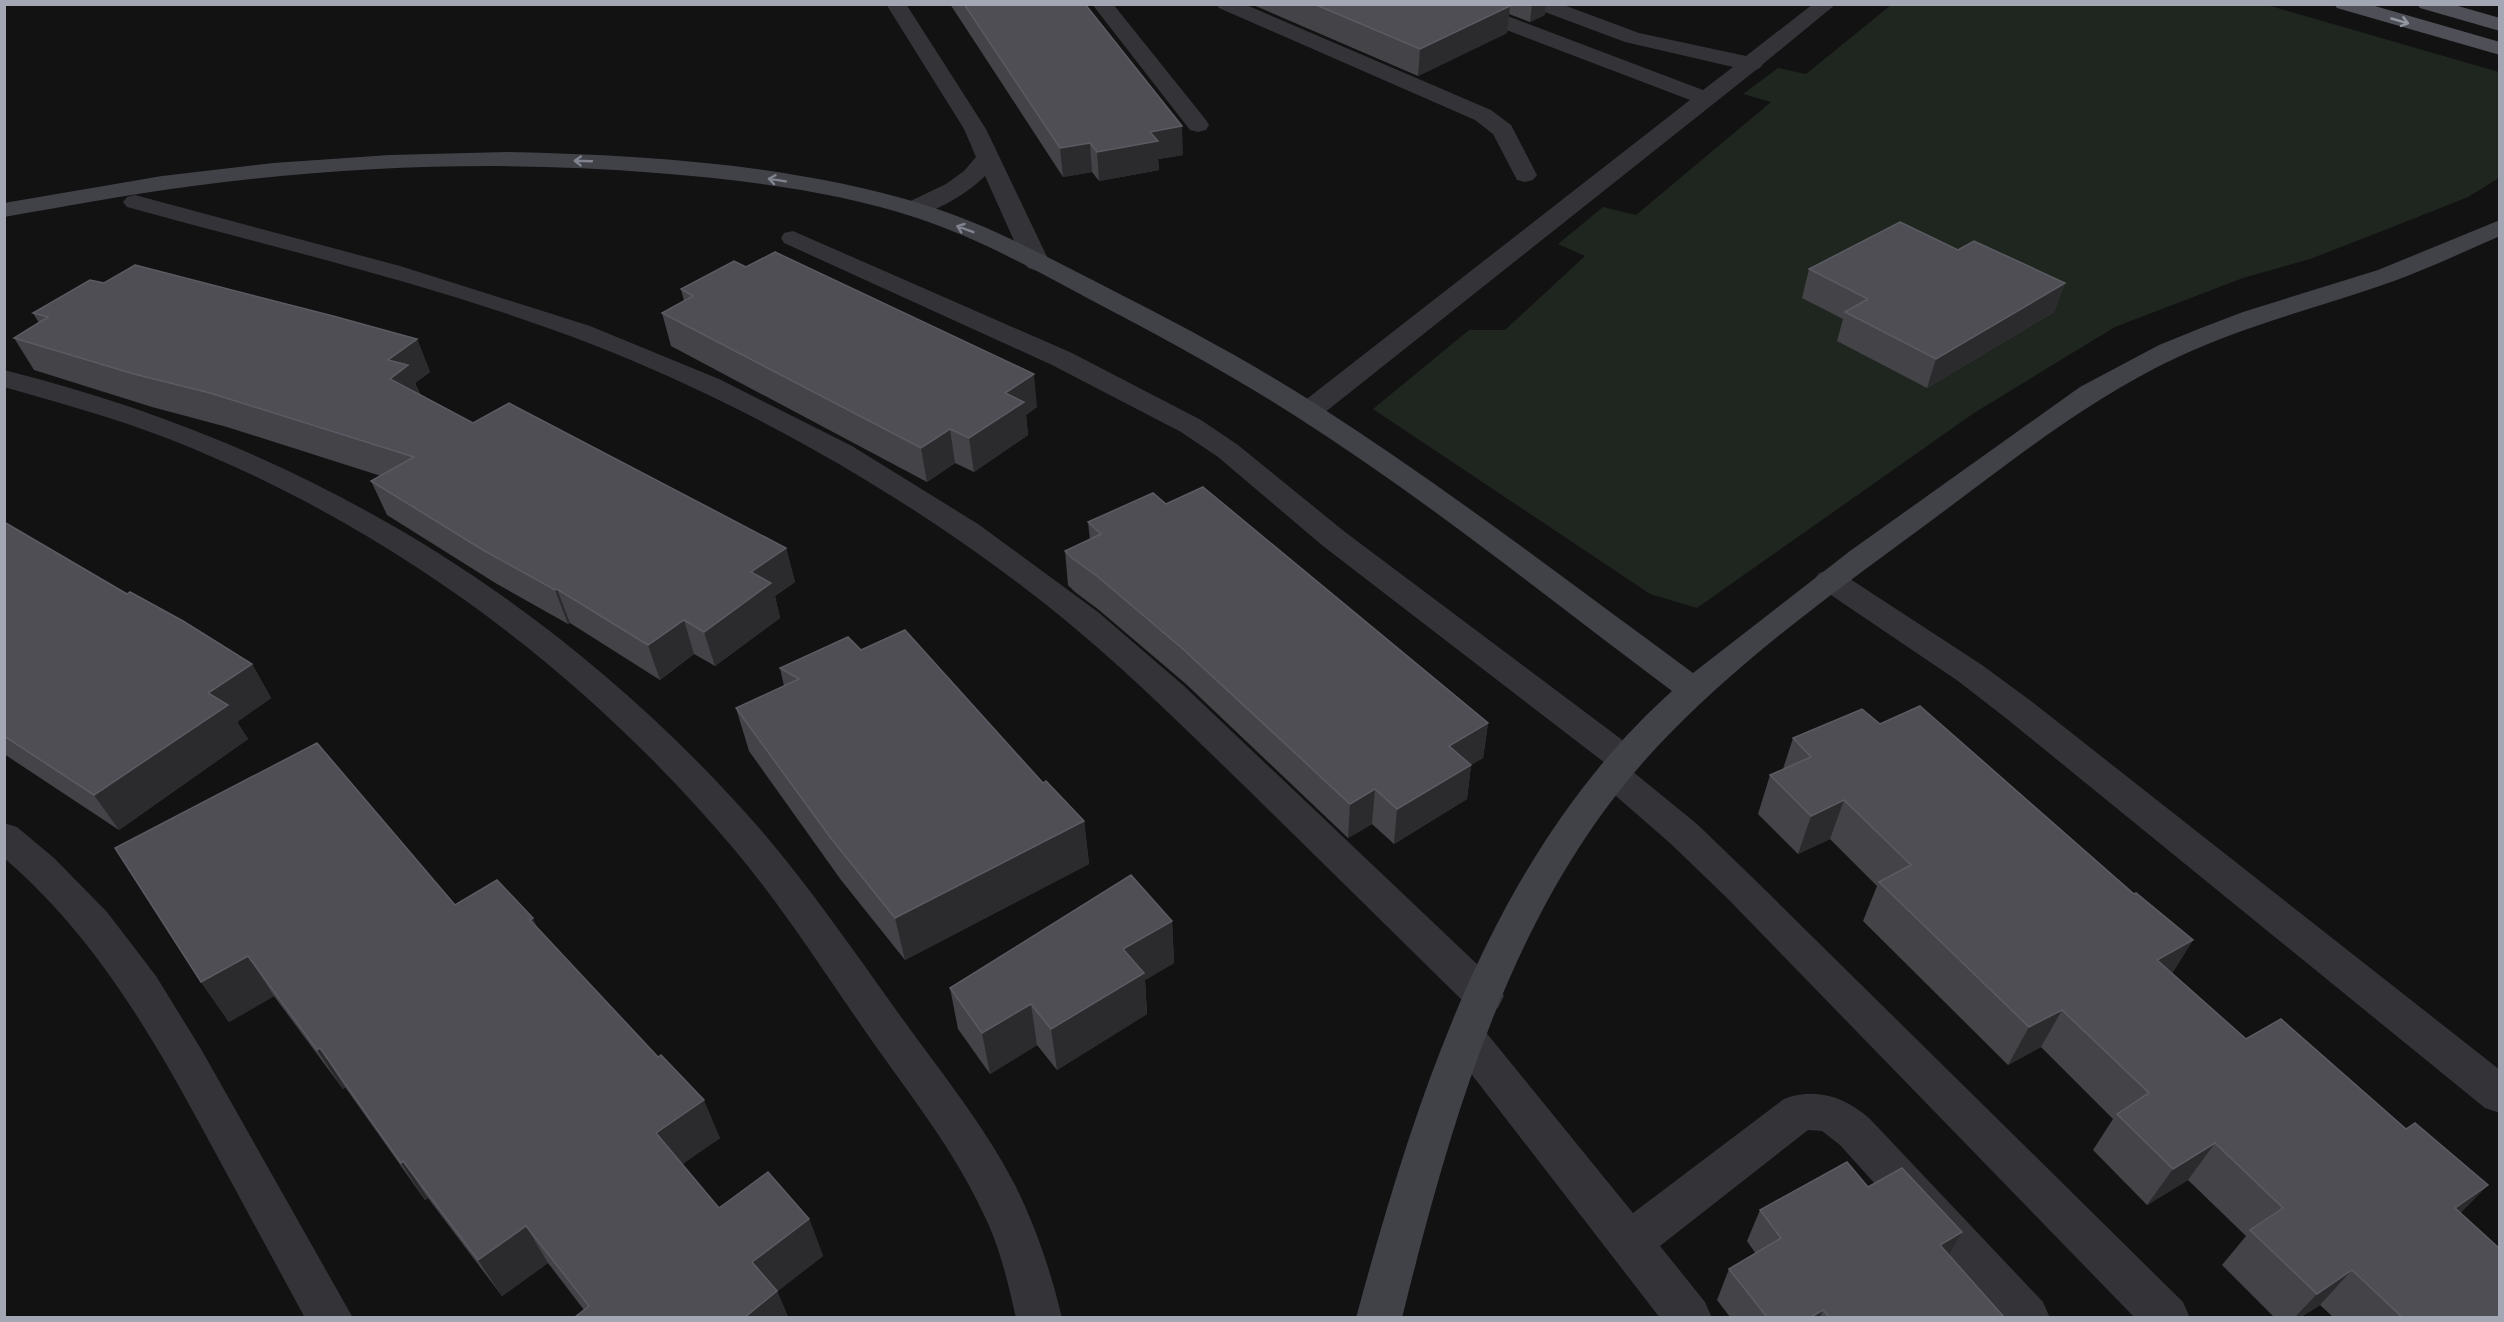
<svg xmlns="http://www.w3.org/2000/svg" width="2504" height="1322" viewBox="0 0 2504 1322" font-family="'Varela Round',sans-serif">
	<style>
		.green { fill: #1e261f }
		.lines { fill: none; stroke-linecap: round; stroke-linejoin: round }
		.street { fill: #333338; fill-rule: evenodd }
		.secondary { fill: #414248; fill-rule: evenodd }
		.primary { fill: #4f5057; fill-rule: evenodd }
		.wall { fill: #434348 }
		.shaded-wall { fill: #2b2b2e }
		.building { fill: #4e4e54; stroke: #5b5c63; stroke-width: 1.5 }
		.oneway { stroke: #9296a1 }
		.oneway2 { stroke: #81848e }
	</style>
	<rect width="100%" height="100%" fill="#121213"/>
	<polygon class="green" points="1891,5 2267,5 2499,72 2499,178 2468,197 2390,228 2310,259 2243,278 2115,327 1974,413 1697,608 1650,594 1373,409 1469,330 1505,330 1585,256 1558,244 1603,207 1636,215 1771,102 1743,94 1778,68 1806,74"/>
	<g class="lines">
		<g class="street">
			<path d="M886,4H906L986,129L1050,263L1046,268L1037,271L1028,268L1024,263L985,176C969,192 928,220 904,214L901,209L904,204L946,184L964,171L976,157L964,129Z"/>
			<polygon points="1092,4 1113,4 1206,120 1209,125 1206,130 1198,132 1190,130"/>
			<polygon points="1216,4 1244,4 1491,110 1511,125 1537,175 1533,180 1525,182 1517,180 1493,134 1475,120 1219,8"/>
			<polygon points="1446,4 1476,4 1703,90 1733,67 1625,42 1534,8 1531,4 1561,4 1639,33 1746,56 1813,4 1836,4 1763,64 1760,68 1756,70 1319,417 1309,419 1299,417 1295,411 1299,405 1690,100 1449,8"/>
			<path d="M135,195L400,266L590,326L719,379L852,446L978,524L1098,612L1184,686L1498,984L1504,996L1498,1008L1484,1013L1470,1008C1392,931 1314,854 1235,777C1164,708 1094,639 1014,580C879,479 731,397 573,337C428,283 276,248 127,207L123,202L127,197Z"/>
			<polygon points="793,231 1072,353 1201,420 1238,445 1345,532 1637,751 1642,760 1637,769 1632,771 1697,824 1753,878 2183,1302 2190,1318 2135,1318 1727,898 1671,844 1601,783 1595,774 1601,765 1605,763 1323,546 1218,457 1181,432 1052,365 784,243 781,238 784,233"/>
			<path d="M4,370C302,444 558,598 760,829C808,885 851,947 894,1007C935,1065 982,1121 1015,1185C1036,1227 1051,1272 1062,1318H1016C1008,1283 1000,1247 984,1215C953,1147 905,1089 863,1028C821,967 781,905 733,848C581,668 388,525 169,439C115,418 60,403 4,387Z"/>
			<polygon points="1830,570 1841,573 1982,665 2031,701 2500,1070 2500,1113 2485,1108 2007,719 1958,681 1819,587 1814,580 1819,573"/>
			<path d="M4,823L17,827L54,858L107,912L156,976L201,1049L353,1318H305C273,1259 241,1200 209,1141C153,1037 95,936 4,858Z"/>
			<path d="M1466,1020L1480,1025L1633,1213L1784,1099C1816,1087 1845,1097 1870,1119L2043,1302L2050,1318H1996L1840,1145L1822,1131L1808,1130L1660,1246L1705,1302L1712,1318H1660L1452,1049L1446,1037L1452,1025Z"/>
		</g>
		<path class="secondary" d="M507,152C646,155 789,164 922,204C988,224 1049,258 1110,289C1181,325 1252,363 1319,406C1448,489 1570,583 1693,673L1850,551L2080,387L2159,345L2201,328L2243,312L2378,270L2500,220V236C2465,251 2430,268 2394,281C2322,307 2247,324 2178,357C2085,400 2003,468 1920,529C1829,596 1733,665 1656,748C1512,903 1452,1117 1402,1318H1356C1417,1093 1493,852 1672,691C1548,598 1427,500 1297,417C1230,374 1160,336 1091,300C1035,270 978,238 917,218C834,191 744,180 657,173C503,160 347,166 193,186C130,194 67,206 4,217V203L162,176L273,163L390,155Z"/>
		<g class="primary">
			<polygon points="2334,4 2368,4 2500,42 2500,55 2337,8"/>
			<polygon points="2417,4 2451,4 2500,18 2500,31 2420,8"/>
		</g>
	</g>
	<g class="wall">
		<polygon points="950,4 1075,4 1183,155 1158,159 1159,170 1099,181 1092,172 1063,177"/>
		<polygon points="1251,4 1546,4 1545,15 1530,22 1509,14 1507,33 1418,76"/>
		<polygon points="1958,250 2065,283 2054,312 1927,388 1837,341 1843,319 1802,298 1809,269"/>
		<polygon points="104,283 417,339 430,372 415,383 420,394 473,423 786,548 795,582 775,596 780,618 715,666 694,654 660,680 570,623 568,624 497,584 387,515 371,481 381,476 227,427 152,407 34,370 14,338 39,323 33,313"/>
		<polygon points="681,289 1037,407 1026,415 1028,435 974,472 955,463 927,482 671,346 662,313 684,301"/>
		<polygon points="1166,504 1488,723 1483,758 1471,765 1467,799 1394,844 1372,824 1348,838 1186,684 1099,610 1075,592 1068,585 1065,551 1090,540 1088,522"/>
		<polygon points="4,522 127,594 252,664 271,698 237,722 248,739 119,830 4,754"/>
		<polygon points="861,650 1043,783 1084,821 1089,864 905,960 841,880 749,751 736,708 784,686 780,668"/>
		<polygon points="1880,724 2134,894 2193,940 2172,973 2246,1039 2406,1129 2488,1185 2460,1213 2499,1317 2333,1317 2320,1305 2301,1317 2274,1317 2222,1265 2246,1236 2188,1180 2147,1205 2093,1150 2113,1119 2041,1047 2008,1065 1863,921 1877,886 1830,839 1798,854 1758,814 1770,775 1783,769 1793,738"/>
		<polygon points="317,743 455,905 537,928 720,1138 682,1164 719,1208 809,1219 823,1256 777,1291 788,1317 575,1317 584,1310 548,1263 502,1296 428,1198 425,1200 345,1087 343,1089 274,996 229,1022 201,982"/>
		<polygon points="1172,921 1174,963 1145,980 1147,1014 1057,1070 1037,1045 990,1074 958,1029 950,988"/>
		<polygon points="1868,1187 1949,1255 2004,1317 1730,1317 1717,1300 1729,1269 1756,1254 1747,1241 1760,1210"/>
	</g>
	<g class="shaded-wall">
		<polygon points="1532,4 1546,4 1545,15 1530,22"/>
		<polygon points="1510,6 1507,33 1418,76 1420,49"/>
		<polygon points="1182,126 1183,155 1158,159 1159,170 1099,181 1097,152 1150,132"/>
		<polygon points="1090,143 1092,172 1063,177 1060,148"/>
		<polygon points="2065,283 2054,312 1927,388 1936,359"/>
		<polygon points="417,339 430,372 415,383 421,399 390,379 388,360"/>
		<polygon points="1034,374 1037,407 1026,415 1028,435 974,472 969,438 1005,393"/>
		<polygon points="950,429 955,463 927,482 921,448"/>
		<polygon points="786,548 795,582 775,596 780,618 715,666 704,632 751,572"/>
		<polygon points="557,589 570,623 568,624 555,590"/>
		<polygon points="684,620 694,654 660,680 648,645"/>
		<polygon points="252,664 271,698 237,722 248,739 119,830 94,795 208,693"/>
		<polygon points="1488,723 1483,758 1471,765 1467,799 1394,844 1397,809 1449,746"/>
		<polygon points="1375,789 1372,824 1348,838 1350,804"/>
		<polygon points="1844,800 1830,839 1798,854 1811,816"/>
		<polygon points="1084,821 1089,864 905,960 895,918"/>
		<polygon points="533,918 551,958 530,920"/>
		<polygon points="1172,921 1174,963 1145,980 1147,1014 1057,1070 1051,1029 1123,949"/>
		<polygon points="2193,940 2169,979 2157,960"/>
		<polygon points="248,956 274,996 229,1022 201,982"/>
		<polygon points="1031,1004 1037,1045 990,1074 982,1033"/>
		<polygon points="2062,1010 2041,1047 2008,1065 2029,1027"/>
		<polygon points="320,1048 345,1087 343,1089 317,1050"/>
		<polygon points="704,1100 720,1138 673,1171 656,1133"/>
		<polygon points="2215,1143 2188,1180 2147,1205 2173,1169"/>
		<polygon points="403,1161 428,1198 425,1200 401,1163"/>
		<polygon points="2488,1185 2453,1221 2455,1208"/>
		<polygon points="809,1219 823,1256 768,1299 752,1262"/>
		<polygon points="526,1226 548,1263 502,1296 478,1260"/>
		<polygon points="1962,1232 1944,1263 1940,1245"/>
		<polygon points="2352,1270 2320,1305 2301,1317 2295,1317 2317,1294"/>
		<polygon points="777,1291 788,1317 745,1317"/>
		<polygon points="1823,1310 1820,1317 1811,1317"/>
	</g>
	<g class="building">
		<polygon points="964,4 1085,4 1182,126 1150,132 1158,141 1097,152 1090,143 1060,148"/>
		<polygon points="1314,4 1506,4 1510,6 1420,49"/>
		<polygon points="1900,222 1958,250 1974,241 2065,283 1936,359 1845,312 1868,299 1809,269"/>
		<polygon points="775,252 1034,374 1005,393 1024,402 969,438 950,429 921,448 662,313 693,296 681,289 734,261 746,267"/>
		<polygon points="135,265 333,316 417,339 388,360 408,365 390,379 473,423 509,403 786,548 751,572 771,583 704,632 684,620 648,645 557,589 555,590 483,550 371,481 414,457 210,393 134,374 14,338 48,317 33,313 90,280 104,283"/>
		<polygon points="1203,487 1488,723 1449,746 1471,765 1397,809 1375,789 1350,804 1184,650 1097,576 1072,558 1065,551 1101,534 1088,522 1153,493 1166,504"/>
		<polygon points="4,522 127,594 130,592 183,621 252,664 208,693 228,705 94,795 4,736"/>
		<polygon points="905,630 1043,783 1046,781 1084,821 895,918 830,837 736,708 799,679 780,668 848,637 861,650"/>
		<polygon points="1920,706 2134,894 2136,893 2193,940 2157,960 2246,1039 2281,1019 2406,1129 2415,1123 2488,1185 2455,1208 2499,1248 2499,1317 2402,1317 2352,1270 2317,1294 2250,1230 2283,1208 2215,1143 2173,1169 2117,1114 2149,1093 2062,1010 2029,1027 1879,882 1911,865 1844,800 1811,816 1770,775 1811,757 1793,738 1862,709 1880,724"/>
		<polygon points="317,743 455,905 497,880 533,918 530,920 658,1057 661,1055 704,1100 656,1133 719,1208 768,1172 809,1219 752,1262 777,1291 745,1317 575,1317 589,1306 526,1226 478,1260 403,1161 401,1163 320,1048 317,1050 248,956 201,982 115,848"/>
		<polygon points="1131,875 1172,921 1123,949 1144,973 1051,1029 1031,1004 982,1033 950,988"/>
		<polygon points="1847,1162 1868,1187 1902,1168 1962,1232 1940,1245 2004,1317 1829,1317 1823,1310 1811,1317 1767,1317 1729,1269 1781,1238 1760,1210"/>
	</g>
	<defs><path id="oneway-shaft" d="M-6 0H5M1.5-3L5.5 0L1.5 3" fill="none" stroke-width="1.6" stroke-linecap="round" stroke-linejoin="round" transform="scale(1.5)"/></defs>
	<use class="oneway" href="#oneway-shaft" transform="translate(2400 21) rotate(16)"/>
	<g class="oneway2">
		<use href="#oneway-shaft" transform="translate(583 161) rotate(-178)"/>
		<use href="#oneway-shaft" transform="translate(777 180) rotate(-171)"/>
		<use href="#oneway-shaft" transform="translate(965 229) rotate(-159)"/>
	</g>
	<rect width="2504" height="1322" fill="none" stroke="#a3a7b4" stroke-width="12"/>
</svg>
